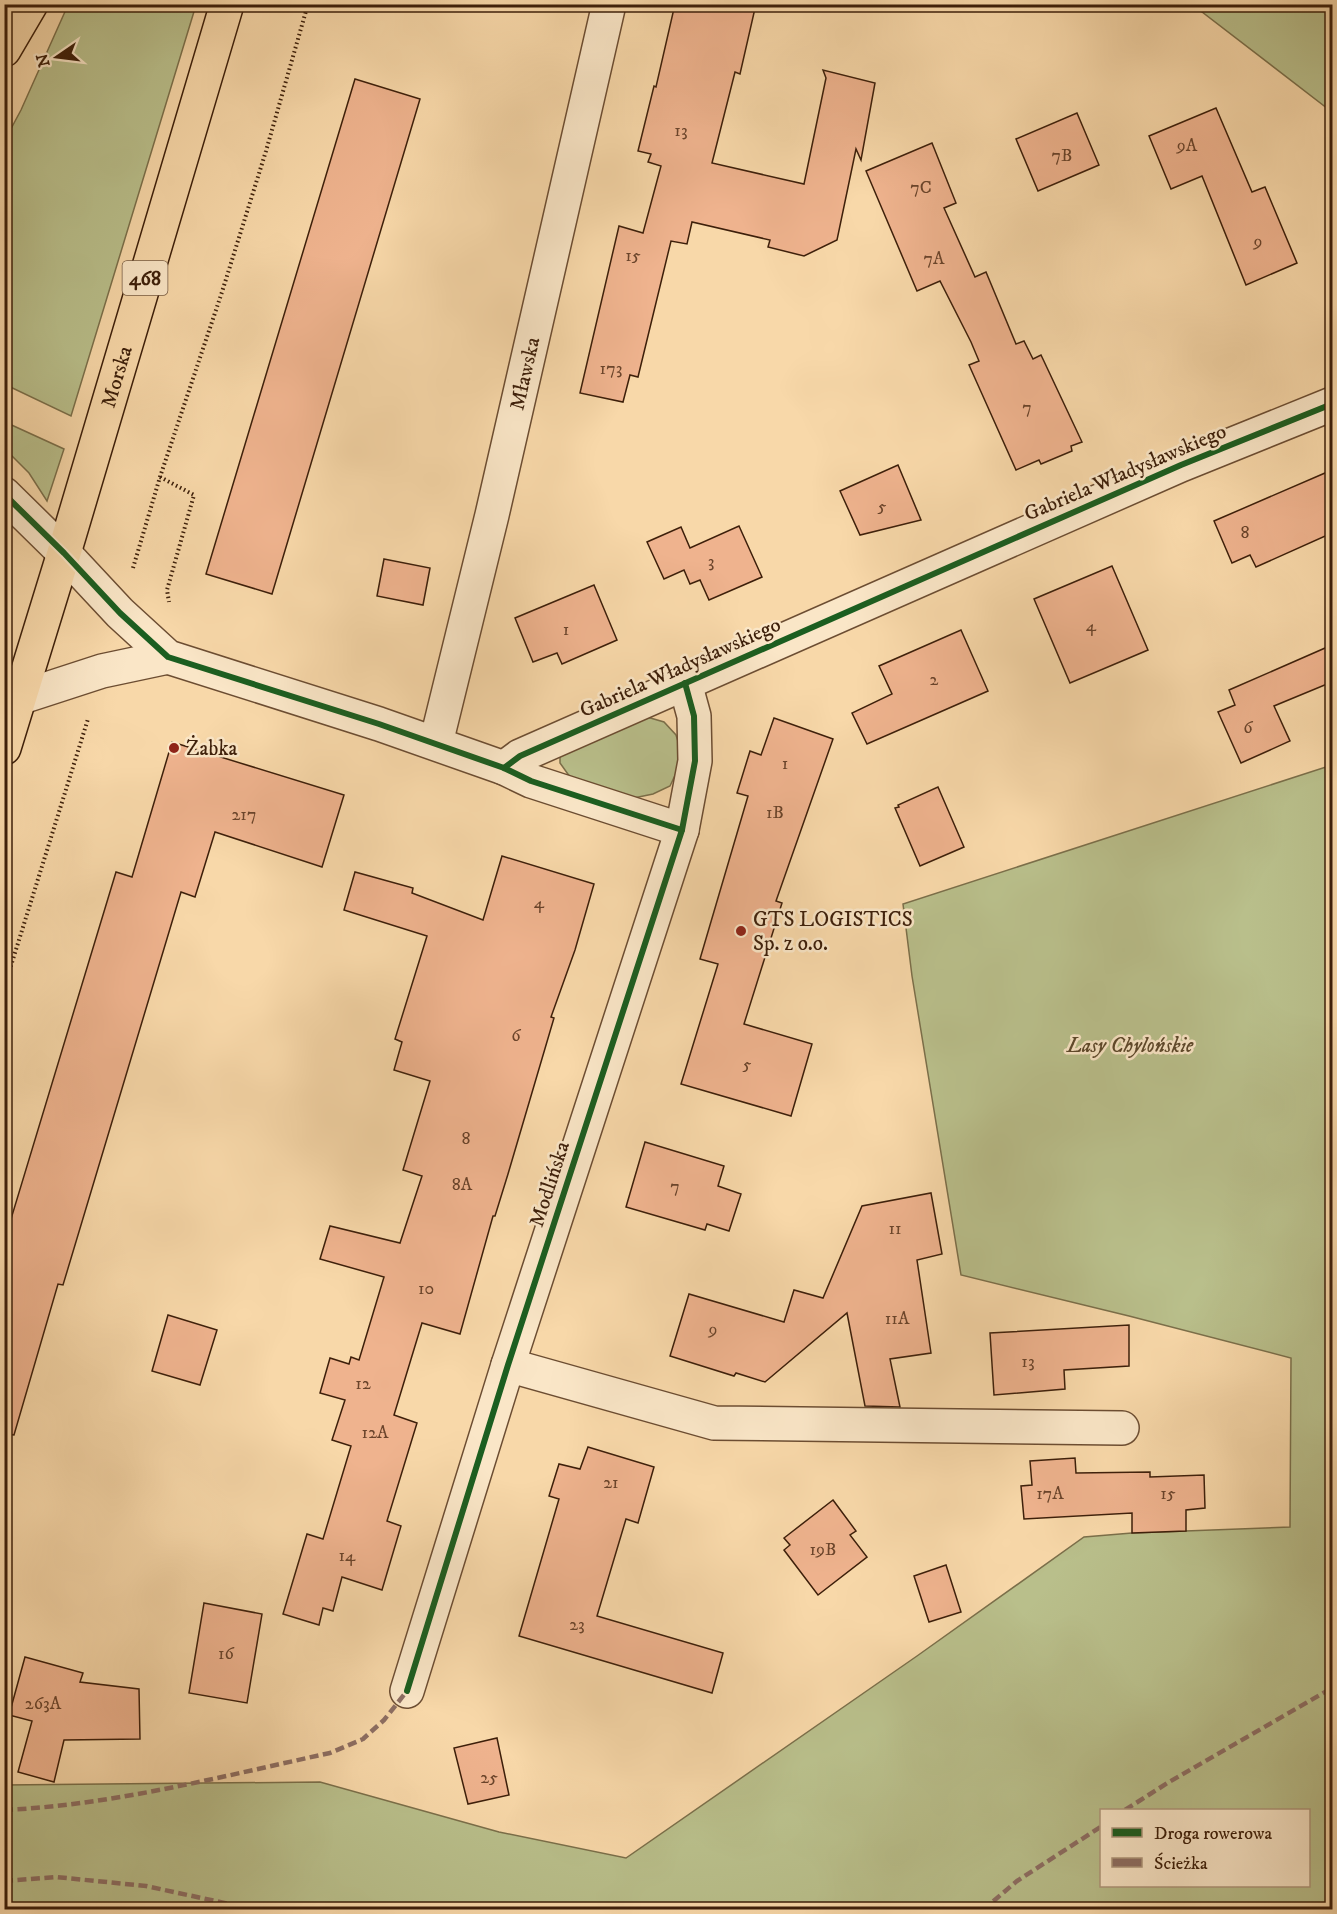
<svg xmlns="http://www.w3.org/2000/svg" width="1337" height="1914" viewBox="0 0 1337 1914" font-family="'IM FELL DW Pica',serif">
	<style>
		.green { fill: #b9bf8b; stroke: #7b6f4a; stroke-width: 1.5; fill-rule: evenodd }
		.building { fill: #efb38e; stroke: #3d1f0a; stroke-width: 1.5 }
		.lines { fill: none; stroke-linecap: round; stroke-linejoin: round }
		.minor-casing { stroke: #6c4d32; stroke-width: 36 }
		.major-casing { stroke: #3d1f0a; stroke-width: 36 }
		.path { stroke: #3d1f0a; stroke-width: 4; stroke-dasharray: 1.5 3; stroke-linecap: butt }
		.minor { stroke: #fae6c7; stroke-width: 33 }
		.major { stroke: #f8d8a9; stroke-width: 33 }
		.quiet { stroke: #8d6e63; stroke-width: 4.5; stroke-dasharray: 9 4.5; stroke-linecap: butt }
		.cycleway-casing { stroke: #fae6c7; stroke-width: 10 }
		.cycleway { stroke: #1b5e20; stroke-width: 6 }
		.poi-dot { fill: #8f2418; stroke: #fae6c7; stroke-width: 2 }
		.labels { text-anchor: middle; stroke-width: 5; stroke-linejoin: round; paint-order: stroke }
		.number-label { font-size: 18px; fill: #6a442b }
		.shield { fill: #fae6c7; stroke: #765b43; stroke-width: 1.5 }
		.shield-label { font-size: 20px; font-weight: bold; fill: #3d1f0a }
		.street-label { font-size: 21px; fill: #3d1f0a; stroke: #fae6c7 }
		.poi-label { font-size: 21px; fill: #3d1f0a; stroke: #fae6c7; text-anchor: start }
		.park-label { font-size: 21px; font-style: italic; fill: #5c472a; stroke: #fae6c7 }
	</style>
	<rect width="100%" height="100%" fill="#f8d8a9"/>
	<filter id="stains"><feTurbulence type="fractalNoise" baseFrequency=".00333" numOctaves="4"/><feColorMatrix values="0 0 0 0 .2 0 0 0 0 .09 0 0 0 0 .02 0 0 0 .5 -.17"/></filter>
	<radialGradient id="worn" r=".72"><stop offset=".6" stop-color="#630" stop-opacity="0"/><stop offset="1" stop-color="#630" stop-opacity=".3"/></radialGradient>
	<g class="green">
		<polygon points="68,5 196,5 71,416 4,384 5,140 21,110"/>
		<polygon points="1193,5 1332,5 1332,112"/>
		<polygon points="5,422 64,449 47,501 29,473 5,449"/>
		<polygon points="647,717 664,722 676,735 681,751 678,769 670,786 653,794 629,799 575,784 560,763 560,756"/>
		<path d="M1332,765V1909H5L4,1785L320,1782L499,1832L626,1858L917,1656L1084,1537L1132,1533L1290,1527L1291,1358L1129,1316L961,1275L912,976L903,904ZM1102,1810H1308V1886H1102Z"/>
	</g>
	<g class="building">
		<polygon points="675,4 756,4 740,74 735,72 712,163 804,184 826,78 823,70 875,83 861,160 856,149 837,240 804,256 768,247 770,240 692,222 687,244 671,241 638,377 630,375 623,402 580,393 619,226 643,233 661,166 648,162 651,154 638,151 654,86 656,87"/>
		<polygon points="355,79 420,99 272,594 206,574"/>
		<polygon points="1216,108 1252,192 1265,187 1297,263 1246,285 1202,176 1171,189 1149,136"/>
		<polygon points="1077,113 1099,165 1038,191 1016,139"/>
		<polygon points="932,143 956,203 944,208 975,277 986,272 1016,344 1024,341 1033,359 1041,355 1082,442 1071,446 1072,451 1041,464 1039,460 1016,470 969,365 979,361 971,342 940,281 917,291 866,171"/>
		<polygon points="898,465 921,520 860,535 840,491"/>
		<polygon points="1332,470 1332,533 1256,567 1250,555 1232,563 1214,521"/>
		<polygon points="739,526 762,577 709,600 700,580 690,584 684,570 664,579 647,542 681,527 690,548"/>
		<polygon points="384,559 430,568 423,605 377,596"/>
		<polygon points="1112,566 1148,650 1070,683 1034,599"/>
		<polygon points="594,585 617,640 562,664 557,653 533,662 515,618"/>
		<polygon points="961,630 988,691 867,744 852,713 892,694 879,666"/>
		<polygon points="1332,645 1332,682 1274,706 1290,741 1241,763 1218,712 1235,705 1229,690"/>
		<polygon points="774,718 833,739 776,901 782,903 744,1024 812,1044 791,1116 681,1084 718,964 700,959 748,796 737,793 750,751 761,755"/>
		<polygon points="172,742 344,795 322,867 215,832 195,897 181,892 63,1285 58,1284 14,1435 4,1434 4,1242 116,872 132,877"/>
		<polygon points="938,787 964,847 920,866 895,808 899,807 898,805"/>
		<polygon points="502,856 594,884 575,950 551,1017 554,1018 508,1174 495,1216 493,1216 460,1334 422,1323 394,1415 417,1423 387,1521 401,1526 382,1590 342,1577 333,1611 323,1608 319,1625 283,1614 307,1534 323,1539 351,1446 332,1440 345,1400 320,1393 330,1358 349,1364 351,1357 359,1360 384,1277 320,1259 330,1226 400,1243 422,1176 403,1170 430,1081 394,1070 402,1042 395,1039 427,936 344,910 355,872 413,888 412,893 483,920"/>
		<polygon points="645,1142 724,1166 718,1186 741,1194 729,1231 707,1224 705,1230 626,1207"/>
		<polygon points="931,1193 942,1254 917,1260 931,1353 890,1359 900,1407 865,1406 847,1313 765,1382 736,1373 734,1376 670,1356 689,1294 784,1322 794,1290 823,1298 862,1206"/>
		<polygon points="168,1315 217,1330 200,1385 152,1371"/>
		<polygon points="1129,1325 1129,1366 1064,1370 1065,1389 994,1395 990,1333"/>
		<polygon points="588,1447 654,1467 638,1523 626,1519 597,1616 723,1653 712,1693 519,1636 559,1499 549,1496 559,1464 580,1469"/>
		<polygon points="1075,1458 1076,1473 1150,1472 1150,1477 1204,1475 1205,1508 1186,1510 1186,1531 1132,1533 1132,1513 1024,1519 1021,1486 1032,1485 1030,1461"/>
		<polygon points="833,1500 856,1531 850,1535 867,1557 818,1595 784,1550 790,1545 784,1538"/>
		<polygon points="946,1565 961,1612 929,1622 914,1576"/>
		<polygon points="204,1603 262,1614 247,1703 189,1693"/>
		<polygon points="25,1657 83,1673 80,1682 139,1689 140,1739 64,1740 54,1782 18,1772 32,1721 9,1715"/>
		<polygon points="497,1738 509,1795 468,1804 454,1748"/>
	</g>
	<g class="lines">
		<defs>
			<g id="minor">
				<polyline points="4,494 64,553 120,613 168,657 379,724 504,768 531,781 682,830"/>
				<polyline points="4,699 19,698 102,671 168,657"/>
				<path id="s1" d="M436,743L492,515L609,4"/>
				<polyline points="504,768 520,756 1181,465 1332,404"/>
				<polyline points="508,1365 714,1423 1122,1428"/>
				<polyline points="407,1691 508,1365 682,830 695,761 694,716 685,683"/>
			</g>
			<g id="major">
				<polyline points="4,50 31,4"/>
				<path id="s2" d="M4,748L64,553L227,4"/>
			</g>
		</defs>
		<use href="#minor" class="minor-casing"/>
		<use href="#major" class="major-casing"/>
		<g class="path">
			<polyline points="160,477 194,495 167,590 169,602"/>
			<polyline points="133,568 160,477 222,292 266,151 308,4"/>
			<polyline points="4,988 88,719"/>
		</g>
		<use href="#minor" class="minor"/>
		<use href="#major" class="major"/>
		<g class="quiet">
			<path d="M4,1810C114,1805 223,1776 330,1753L363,1739L384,1720L407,1691"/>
			<polyline points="1125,1810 1169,1782 1332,1688"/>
			<polyline points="4,1881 56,1877 146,1886 257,1910"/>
			<polyline points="983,1910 1017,1881 1102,1826"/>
		</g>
		<defs>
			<g id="cycleway">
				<polyline points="4,494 64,553 120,613 168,657 379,724 504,768 531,781 682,830"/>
				<polyline points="504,768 520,756 1181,465 1332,404"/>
				<polyline points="407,1691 508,1365 682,830 695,761 694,716 685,683"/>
			</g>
		</defs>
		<use href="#cycleway" class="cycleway-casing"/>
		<use href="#cycleway" class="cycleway"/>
	</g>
	<g class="poi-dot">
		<circle cx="174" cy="748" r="6"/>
		<circle cx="741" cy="931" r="6"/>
	</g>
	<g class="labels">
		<g class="number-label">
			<text x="681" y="136">13</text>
			<text x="1187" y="151">9A</text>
			<text x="1062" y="161">7B</text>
			<text x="921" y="193">7C</text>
			<text x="1258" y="247">9</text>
			<text x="633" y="261">15</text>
			<text x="934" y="264">7A</text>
			<text x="611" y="374">173</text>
			<text x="1027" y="413">7</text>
			<text x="882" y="512">5</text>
			<text x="1245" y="538">8</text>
			<text x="711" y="567">3</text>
			<text x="1091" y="631">4</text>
			<text x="566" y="635">1</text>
			<text x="934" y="685">2</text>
			<text x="1248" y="733">6</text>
			<text x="785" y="769">1</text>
			<text x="775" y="818">1B</text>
			<text x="244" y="820">217</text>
			<text x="539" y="908">4</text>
			<text x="516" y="1041">6</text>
			<text x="747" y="1070">5</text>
			<text x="466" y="1144">8</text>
			<text x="462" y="1190">8A</text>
			<text x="675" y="1192">7</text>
			<text x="895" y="1234">11</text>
			<text x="426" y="1294">10</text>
			<text x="897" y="1324">11A</text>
			<text x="713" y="1335">9</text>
			<text x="1028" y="1367">13</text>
			<text x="363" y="1389">12</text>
			<text x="375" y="1438">12A</text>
			<text x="611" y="1488">21</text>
			<text x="1050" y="1499">17A</text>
			<text x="1168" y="1499">15</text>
			<text x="823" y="1555">19B</text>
			<text x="347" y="1561">14</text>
			<text x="577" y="1630">23</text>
			<text x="226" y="1659">16</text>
			<text x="43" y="1709">263A</text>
			<text x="489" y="1783">25</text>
		</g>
		<rect class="shield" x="122.5" y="261" width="45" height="34" rx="4.5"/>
		<g class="shield-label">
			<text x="145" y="285">468</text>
		</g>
		<g class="street-label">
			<text dy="7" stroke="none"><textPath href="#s1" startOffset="380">Mławska</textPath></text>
			<text dy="7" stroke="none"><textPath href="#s2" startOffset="388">Morska</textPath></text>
			<text transform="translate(1125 472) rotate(-23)" y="7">Gabriela Władysławskiego</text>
			<text transform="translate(680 667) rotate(-24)" y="7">Gabriela Władysławskiego</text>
			<text transform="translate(549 1184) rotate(-72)" y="7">Modlińska</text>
		</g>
		<g class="poi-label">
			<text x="186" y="755">Żabka</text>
			<text x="753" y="926">GTS LOGISTICS<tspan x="753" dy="24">Sp. z o.o.</tspan></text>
		</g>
		<g class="park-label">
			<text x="1130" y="1052">Lasy Chylońskie</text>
		</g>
	</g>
	<rect width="1337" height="1914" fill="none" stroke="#f8d8a9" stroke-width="24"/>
	<rect x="6" y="6" width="1325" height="1902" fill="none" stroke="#3d1f0a" stroke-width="3"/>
	<rect x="12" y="12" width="1313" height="1890" fill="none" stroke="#3d1f0a" stroke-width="1.5"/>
	<rect x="1100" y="1809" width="210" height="78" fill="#fae6c7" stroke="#ae967b" stroke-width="1.5"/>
	<rect x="1112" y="1828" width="30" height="9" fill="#1b5e20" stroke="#ae967b" stroke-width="1.5"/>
	<text x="1154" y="1839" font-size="18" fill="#3d1f0a">Droga rowerowa</text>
	<rect x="1112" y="1858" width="30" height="9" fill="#8d6e63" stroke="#ae967b" stroke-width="1.5"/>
	<text x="1154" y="1869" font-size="18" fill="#3d1f0a">Ścieżka</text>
	<g transform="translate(57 57) rotate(256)" stroke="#fae6c7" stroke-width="4.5" paint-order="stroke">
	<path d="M0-4.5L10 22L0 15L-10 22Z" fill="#3d1f0a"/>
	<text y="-9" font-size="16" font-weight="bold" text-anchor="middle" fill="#3d1f0a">N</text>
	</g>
	<rect width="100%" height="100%" filter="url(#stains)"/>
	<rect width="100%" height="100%" fill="url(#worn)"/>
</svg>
